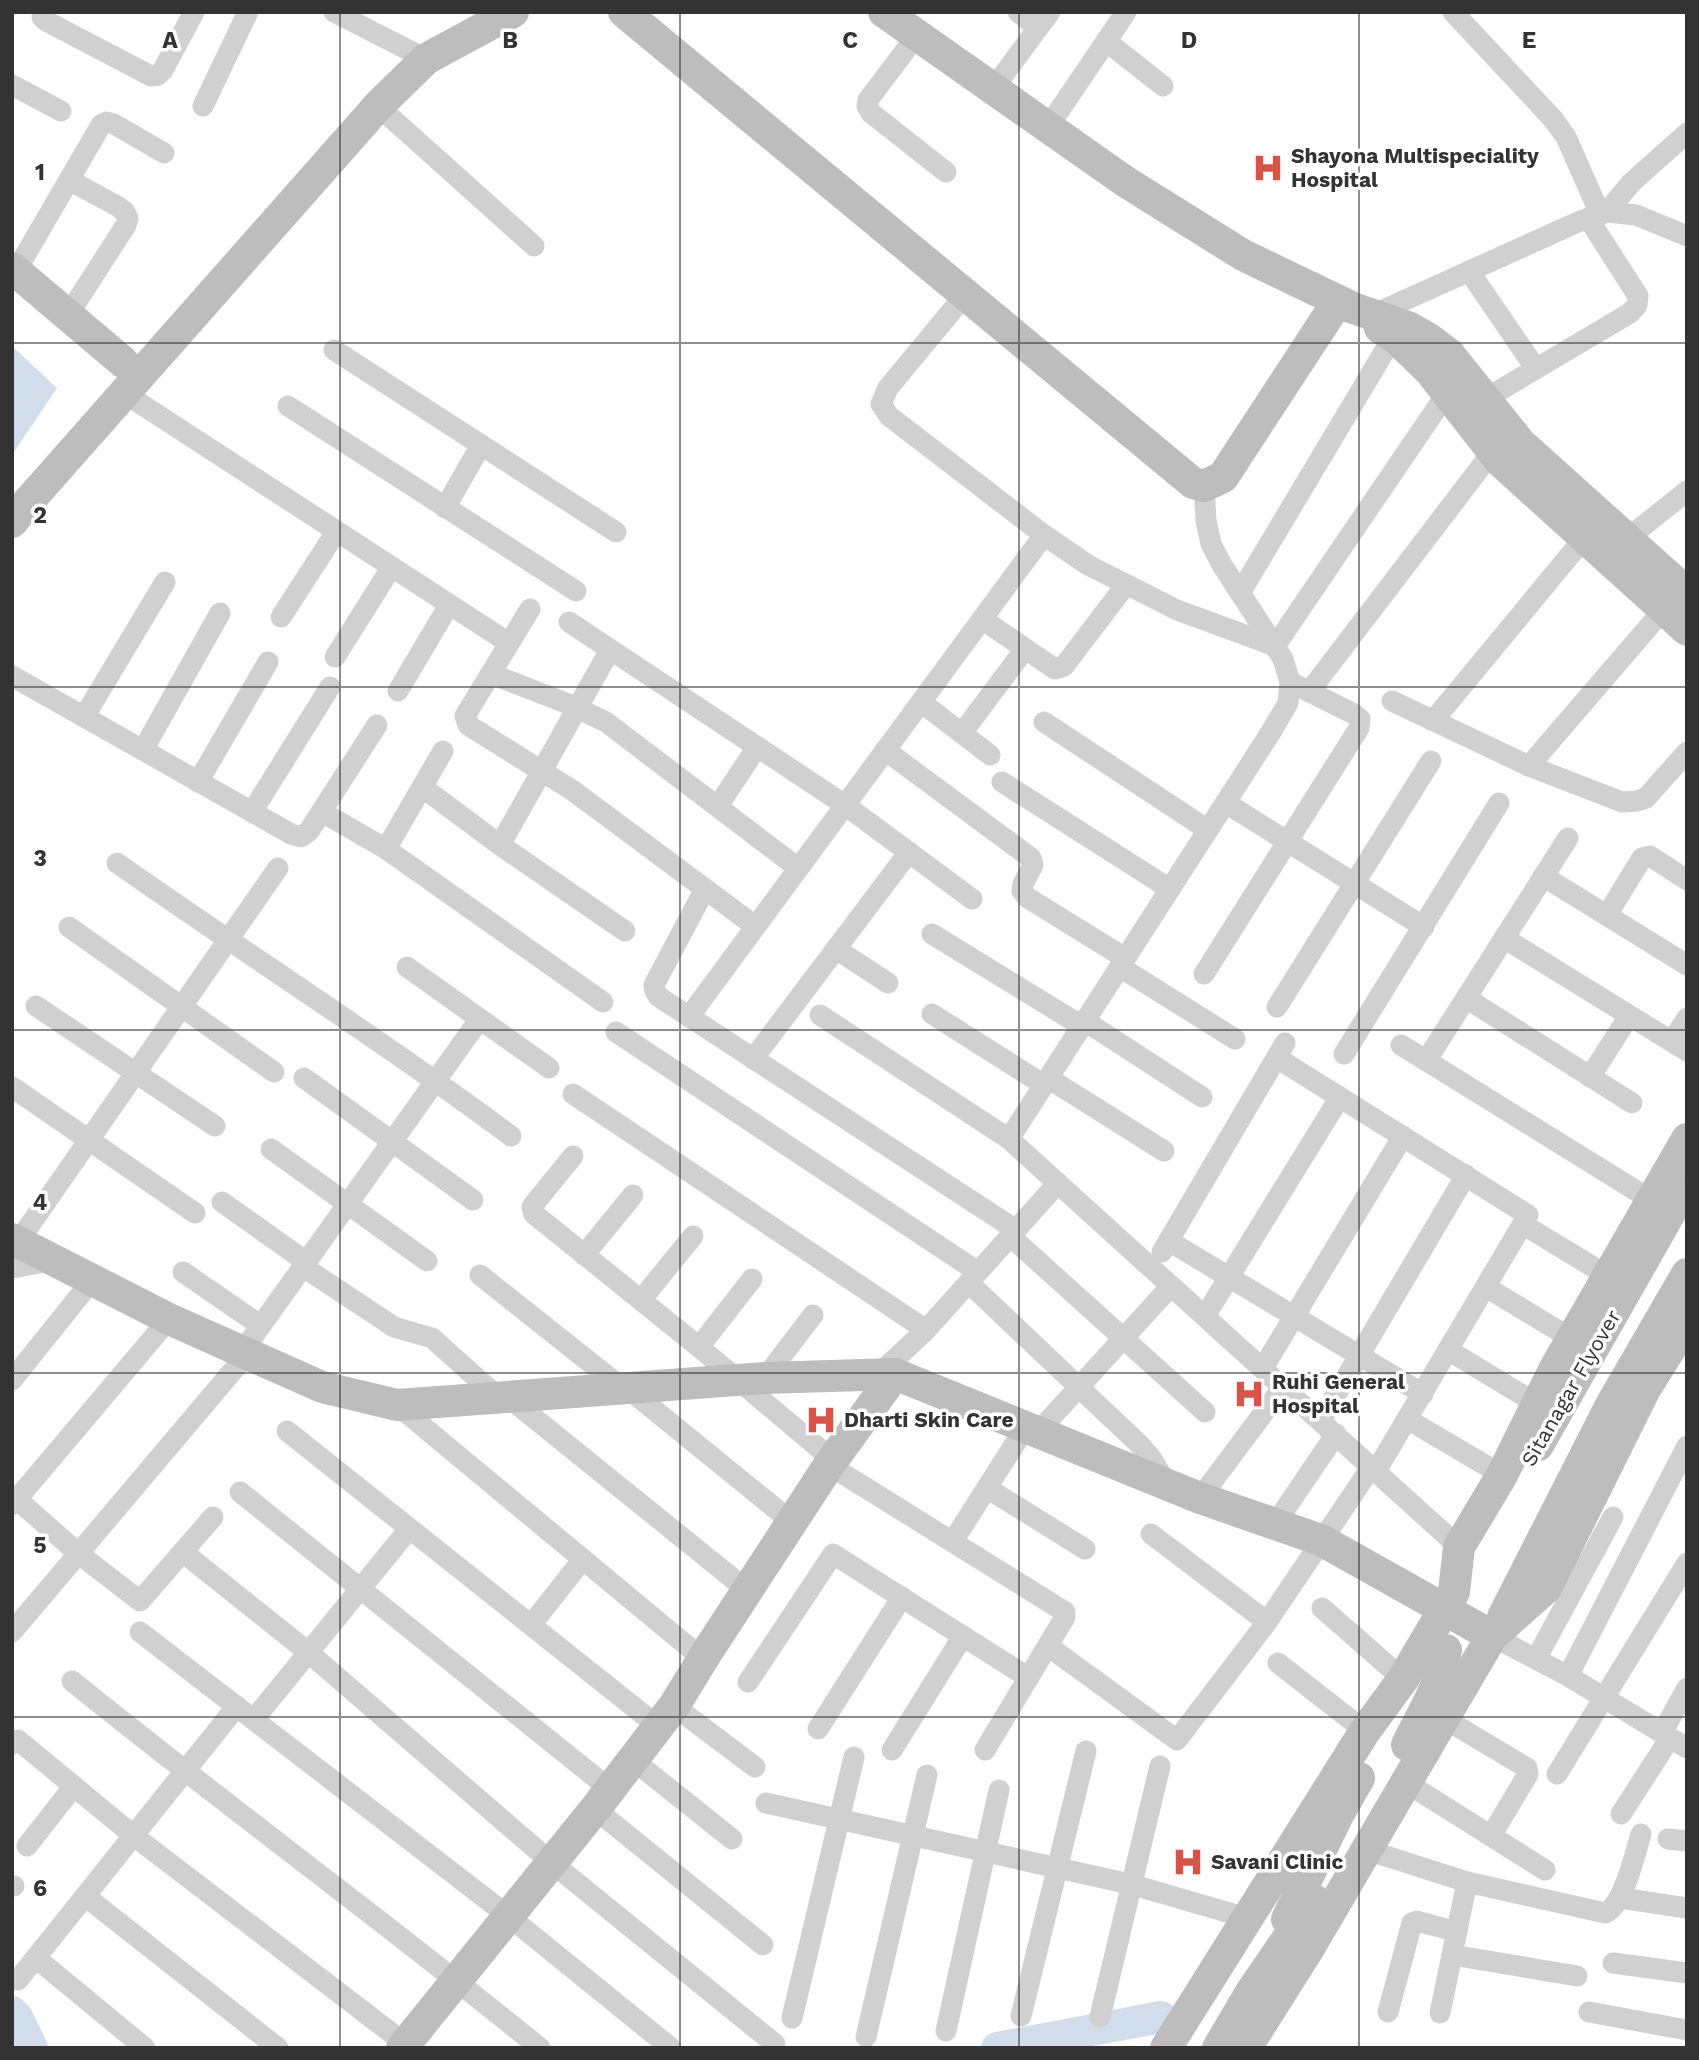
<svg xmlns="http://www.w3.org/2000/svg" width="1699" height="2060" viewBox="0 0 1699 2060" font-family="'Work Sans',sans-serif">
	<style>
		.water { fill: #d1ddeb }
		.lines { fill: none; stroke-linecap: round; stroke-linejoin: round }
		.river { stroke: #d1ddeb; stroke-width: 32 }
		.street { stroke: #d0d0d0; stroke-width: 21 }
		.secondary { stroke: #bdbdbd; stroke-width: 32 }
		.grid { fill: none; stroke: #333; stroke-width: 2; stroke-opacity: 0.55 }
		.labels { text-anchor: middle; stroke-width: 7; stroke-linejoin: round; paint-order: stroke }
		.poi-label { font-size: 21px; font-weight: bold; fill: #333; stroke: #fff; text-anchor: start }
		.street-label { font-size: 21px; fill: #333; stroke: #fff }
		.grid-label { font-size: 23px; text-anchor: middle; font-weight: bold; fill: #333; stroke: #fff; stroke-width: 7; stroke-linejoin: round; paint-order: stroke }
	</style>
	<rect width="100%" height="100%" fill="#fff"/>
	<polygon class="water" points="12,346 57,388 12,455"/>
	<g class="lines">
		<g class="river">
			<polyline points="12,2012 17,2017 32,2048"/>
			<polyline points="997,2048 1161,2017"/>
		</g>
		<g class="street">
			<polyline points="43,12 42,17 46,21 151,76 158,75 163,70 194,12"/>
			<polyline points="334,12 426,59"/>
			<polyline points="1018,12 1038,28"/>
			<polyline points="1453,12 1553,119 1566,137 1600,214"/>
			<polyline points="917,35 868,100 867,106 871,113 946,172"/>
			<polyline points="1106,41 1163,86"/>
			<polyline points="12,85 61,111"/>
			<polyline points="993,89 1050,12"/>
			<polyline points="203,106 248,12"/>
			<polyline points="378,106 534,246"/>
			<polyline points="1048,127 1126,12"/>
			<polyline points="1607,212 1631,183 1687,133"/>
			<polyline points="16,271 101,125 107,122 114,124 164,153"/>
			<polyline points="1469,271 1536,369"/>
			<polyline points="965,295 888,388 881,404 889,416 1044,535 1088,565 1177,610 1275,646 1447,393"/>
			<polyline points="68,315 126,225 128,218 124,211 117,206 69,180"/>
			<polyline points="1372,315 1578,222 1607,212 1636,215 1687,236"/>
			<polyline points="334,350 616,532"/>
			<polyline points="124,393 509,643"/>
			<polyline points="1485,399 1630,313 1637,305 1638,296 1588,218"/>
			<polyline points="288,406 576,591"/>
			<polyline points="445,508 481,445"/>
			<polyline points="1618,546 1687,491"/>
			<polyline points="1240,593 1393,337"/>
			<polyline points="530,609 465,716 468,725 572,790 755,926"/>
			<polyline points="281,617 336,532"/>
			<polyline points="982,619 1055,669 1064,666 1125,586"/>
			<polyline points="569,622 845,805 972,899"/>
			<polyline points="335,657 391,568"/>
			<polyline points="491,674 571,705 606,722 798,868"/>
			<polyline points="12,676 291,834 301,837 309,831 377,725"/>
			<polyline points="398,691 449,605"/>
			<polyline points="1309,692 1493,451"/>
			<polyline points="1392,701 1529,766 1622,802 1637,801 1646,798 1687,752"/>
			<polyline points="921,702 990,755"/>
			<polyline points="84,717 165,582"/>
			<polyline points="1433,721 1585,537"/>
			<polyline points="1044,722 1208,830"/>
			<polyline points="962,733 1025,649"/>
			<polyline points="143,750 220,613"/>
			<polyline points="885,750 1031,858 1033,865 1023,884 1022,891 1028,898 1125,958"/>
			<polyline points="1529,766 1664,609"/>
			<polyline points="198,782 268,662"/>
			<polyline points="1002,782 1170,889"/>
			<polyline points="422,787 500,845 625,931"/>
			<polyline points="1226,803 1424,927"/>
			<polyline points="718,806 757,747"/>
			<polyline points="252,812 330,687"/>
			<polyline points="322,812 386,849 603,1002"/>
			<polyline points="500,845 610,650"/>
			<polyline points="386,849 443,751"/>
			<path d="M117,863C248,955 383,1041 511,1136"/>
			<polyline points="1543,876 1687,965"/>
			<polyline points="705,889 654,985 655,991 659,997 1016,1230"/>
			<polyline points="1607,915 1642,858 1650,856 1687,880"/>
			<polyline points="69,927 274,1072"/>
			<polyline points="932,934 1082,1026"/>
			<polyline points="1504,938 1687,1051"/>
			<polyline points="836,949 888,983"/>
			<polyline points="407,967 549,1068"/>
			<polyline points="1120,967 1235,1039"/>
			<polyline points="1204,974 1359,728 1360,719 1354,714 1290,682"/>
			<polyline points="1466,998 1632,1103"/>
			<polyline points="36,1006 215,1126"/>
			<polyline points="1277,1007 1431,761"/>
			<polyline points="932,1014 1044,1085"/>
			<polyline points="820,1015 1009,1139 1459,1547"/>
			<polyline points="689,1017 1044,535"/>
			<polyline points="1085,1021 1202,1097"/>
			<polyline points="616,1032 978,1272"/>
			<polyline points="1672,1041 1687,1018"/>
			<polyline points="1401,1045 1651,1200"/>
			<polyline points="1344,1054 1499,803"/>
			<polyline points="1277,1058 1528,1215 1376,1471"/>
			<polyline points="753,1059 909,852"/>
			<polyline points="1426,1061 1568,838"/>
			<polyline points="1590,1077 1629,1016"/>
			<polyline points="304,1078 473,1200"/>
			<polyline points="1048,1078 1164,1151"/>
			<polyline points="12,1087 195,1213"/>
			<polyline points="573,1094 926,1330"/>
			<polyline points="1009,1139 1271,732 1288,703 1290,682 1283,659 1222,565 1211,544 1206,521 1204,486"/>
			<polyline points="271,1149 427,1261"/>
			<polyline points="573,1156 534,1204 532,1207 534,1214 699,1347 833,1460"/>
			<polyline points="222,1202 305,1261"/>
			<polyline points="1524,1225 1608,1276"/>
			<polyline points="1010,1236 1205,1412"/>
			<polyline points="1169,1241 1423,1394"/>
			<polyline points="18,1242 278,868"/>
			<polyline points="1162,1252 1285,1043"/>
			<polyline points="584,1255 633,1195"/>
			<polyline points="302,1266 394,1327 432,1338 498,1397"/>
			<polyline points="12,1268 55,1260"/>
			<polyline points="183,1272 260,1325"/>
			<polyline points="480,1275 621,1387"/>
			<polyline points="969,1283 1140,1445 1152,1459 1167,1485"/>
			<polyline points="1486,1287 1572,1339"/>
			<polyline points="641,1300 693,1236"/>
			<polyline points="1205,1316 1340,1097"/>
			<polyline points="699,1347 752,1279"/>
			<polyline points="1448,1350 1537,1404"/>
			<polyline points="242,1352 479,1020"/>
			<polyline points="1263,1368 1403,1136"/>
			<polyline points="879,1374 926,1330 1058,1183"/>
			<polyline points="765,1378 813,1315"/>
			<polyline points="12,1380 93,1279"/>
			<polyline points="626,1387 792,1522"/>
			<polyline points="508,1397 747,1590"/>
			<polyline points="397,1405 703,1659"/>
			<polyline points="1407,1419 1502,1475"/>
			<polyline points="1321,1420 1466,1175"/>
			<polyline points="287,1431 659,1727"/>
			<polyline points="1037,1433 1171,1286"/>
			<polyline points="829,1465 1065,1612 1065,1617 985,1750"/>
			<polyline points="987,1488 1085,1549"/>
			<polyline points="240,1492 611,1790"/>
			<polyline points="12,1495 79,1554 140,1601 213,1517"/>
			<polyline points="1200,1498 1283,1387"/>
			<polyline points="12,1505 169,1319"/>
			<polyline points="1275,1524 1336,1434"/>
			<polyline points="1151,1534 1267,1622"/>
			<polyline points="953,1541 1025,1428"/>
			<polyline points="184,1553 308,1652 552,1863 775,2044"/>
			<polyline points="1322,1608 1403,1679"/>
			<polyline points="531,1625 583,1559"/>
			<polyline points="12,1632 247,1354"/>
			<polyline points="140,1632 507,1915 671,2048"/>
			<polyline points="1492,1636 1568,1676 1687,1748"/>
			<polyline points="1048,1646 1177,1740 1267,1622 1372,1466"/>
			<polyline points="1536,1659 1613,1517"/>
			<polyline points="1278,1663 1365,1731"/>
			<polyline points="1568,1676 1687,1446"/>
			<path d="M72,1681C226,1806 386,1922 540,2048"/>
			<polyline points="748,1682 833,1554 1029,1678"/>
			<polyline points="674,1706 755,1767"/>
			<polyline points="254,1719 409,1529"/>
			<polyline points="1445,1719 1527,1768 1528,1774 1491,1836"/>
			<polyline points="818,1729 902,1597"/>
			<polyline points="1662,1733 1687,1688"/>
			<polyline points="12,1744 18,1740 134,1836 411,2048"/>
			<polyline points="892,1750 963,1636"/>
			<polyline points="633,1760 732,1839"/>
			<polyline points="1557,1774 1687,1563"/>
			<polyline points="1407,1783 1545,1870"/>
			<polyline points="766,1803 1130,1884 1247,1918"/>
			<polyline points="595,1809 763,1945"/>
			<polyline points="1621,1814 1670,1738"/>
			<polyline points="1668,1839 1687,1841"/>
			<polyline points="27,1846 74,1786"/>
			<path d="M1367,1850L1467,1882L1605,1913C1624,1905 1635,1854 1641,1834"/>
			<polyline points="12,1886 14,1886"/>
			<polyline points="85,1896 278,2048"/>
			<polyline points="1620,1898 1687,1908"/>
			<polyline points="1452,1955 1577,1976"/>
			<polyline points="36,1958 145,2048"/>
			<polyline points="1613,1963 1687,1973"/>
			<polyline points="18,1980 237,1706"/>
			<polyline points="1388,2012 1412,1923 1417,1921 1457,1932"/>
			<polyline points="1589,2012 1687,2030"/>
			<polyline points="1440,2013 1467,1882"/>
			<polyline points="1021,2016 1086,1751"/>
			<polyline points="1100,2017 1160,1766"/>
			<polyline points="792,2018 854,1757"/>
			<polyline points="946,2031 999,1790"/>
			<polyline points="866,2037 927,1775"/>
		</g>
		<g class="secondary">
			<polyline points="624,12 1193,483 1204,486 1223,477 1338,301"/>
			<polyline points="884,12 1126,182 1243,255 1353,308 1408,327 1429,339 1449,354 1521,444 1687,593"/>
			<polyline points="12,268 123,362"/>
			<polyline points="1380,328 1397,339 1430,371 1500,461 1687,630"/>
			<polyline points="12,522 28,502 378,106 426,59 513,12"/>
			<polyline points="12,1239 169,1319 322,1387 397,1405 765,1378 895,1374 1200,1498 1321,1540 1492,1636"/>
			<polyline points="1538,1445 1687,1183"/>
			<polyline points="1503,1617 1611,1405 1687,1274"/>
			<path d="M1407,1745C1423,1712 1440,1687 1446,1650"/>
			<polyline points="1287,1919 1339,1813 1359,1778"/>
			<polyline points="402,2048 595,1809 674,1706 709,1649 829,1465 895,1374"/>
			<polyline points="1166,2048 1365,1731 1403,1679 1445,1608 1454,1592 1459,1547 1502,1475 1554,1370 1687,1139"/>
			<polyline points="1218,2048 1251,1992 1314,1900"/>
			<polyline points="1246,2048 1309,1948 1492,1636 1546,1588 1645,1389 1687,1322"/>
		</g>
	</g>
	<path class="grid" d="M340,12V2048M680,12V2048M1019,12V2048M1359,12V2048M12,343H1687M12,687H1687M12,1030H1687M12,1373H1687M12,1717H1687"/>
	<defs>
		<symbol id="hospital-bare" viewBox="-9 -9 18 18"><path d="M-5-5h3v3.5h4V-5h3V5h-3V1.5h-4V5h-3Z" fill="#d65448" stroke="#fff" stroke-width="2.5" paint-order="stroke"/></symbol>
	</defs>
	<g fill-rule="evenodd">
		<use href="#hospital-bare" x="1246" y="146" width="44" height="44"/>
		<use href="#hospital-bare" x="1227" y="1372" width="44" height="44"/>
		<use href="#hospital-bare" x="799" y="1398" width="44" height="44"/>
		<use href="#hospital-bare" x="1166" y="1840" width="44" height="44"/>
	</g>
	<g class="labels">
		<g class="poi-label">
			<text x="1291" y="163">Shayona Multispeciality<tspan x="1291" dy="24">Hospital</tspan></text>
			<text x="1272" y="1389">Ruhi General<tspan x="1272" dy="24">Hospital</tspan></text>
			<text x="844" y="1427">Dharti Skin Care</text>
			<text x="1211" y="1869">Savani Clinic</text>
		</g>
		<g class="street-label">
			<text transform="translate(1571 1388) rotate(-60)" y="7">Sitanagar Flyover</text>
		</g>
	</g>
	<g class="grid-label">
		<text x="170" y="48">A</text>
		<text x="510" y="48">B</text>
		<text x="850" y="48">C</text>
		<text x="1189" y="48">D</text>
		<text x="1529" y="48">E</text>
		<text x="40" y="180">1</text>
		<text x="40" y="523">2</text>
		<text x="40" y="866">3</text>
		<text x="40" y="1210">4</text>
		<text x="40" y="1553">5</text>
		<text x="40" y="1896">6</text>
	</g>
	<rect width="1699" height="2060" fill="none" stroke="#333333" stroke-width="28"/>
</svg>
